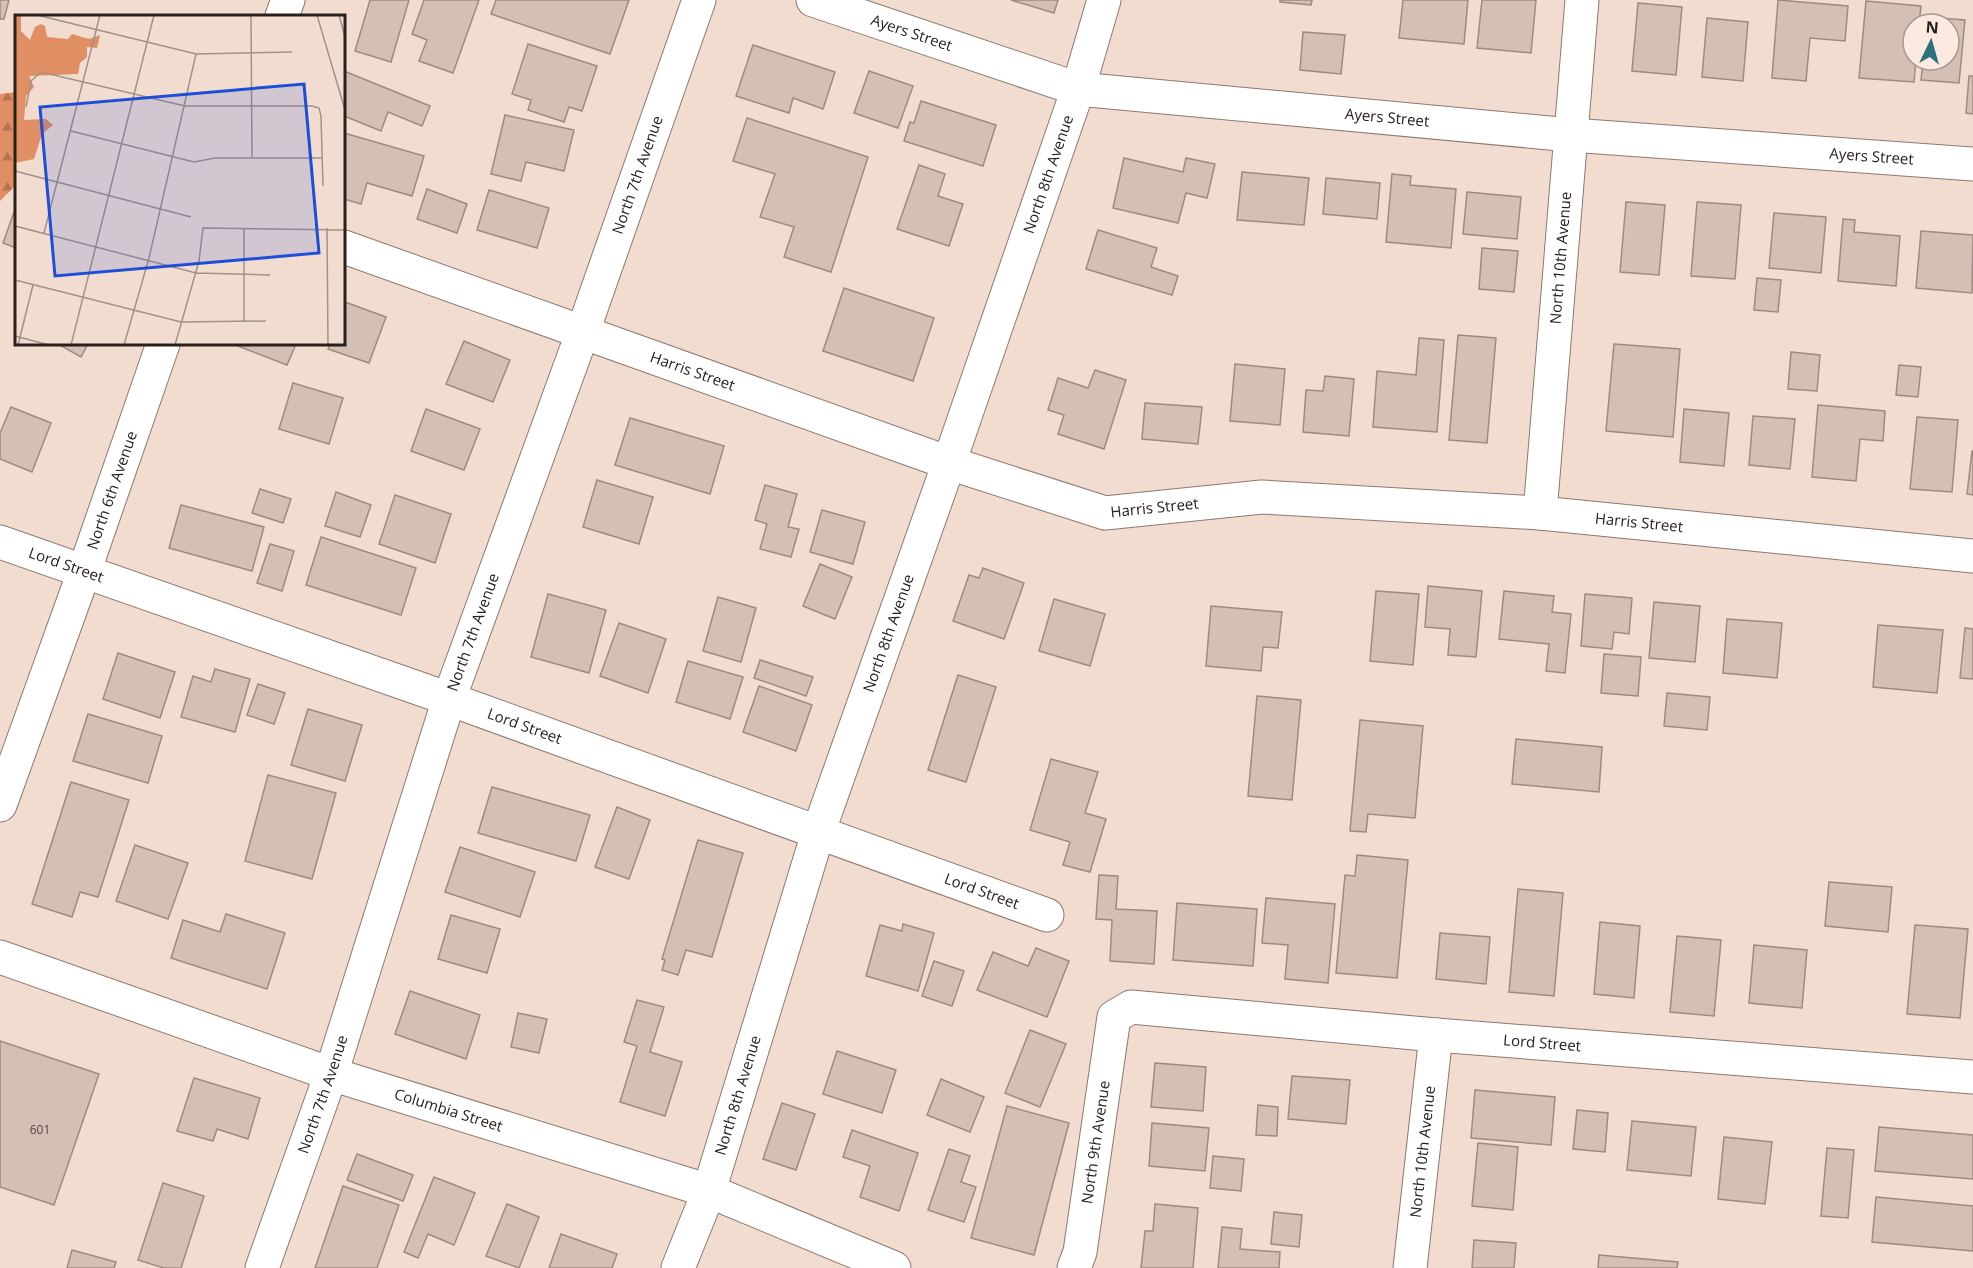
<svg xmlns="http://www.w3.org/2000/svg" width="1973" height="1268" viewBox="0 0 1973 1268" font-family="'Open Sans',sans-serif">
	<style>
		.forest { fill: url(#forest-firs) }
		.building { fill: #d5bfb5; stroke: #9e8a80; stroke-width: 1.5 }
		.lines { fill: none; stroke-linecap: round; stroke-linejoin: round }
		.minor-casing { stroke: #8d796f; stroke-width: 35 }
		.minor { stroke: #fff; stroke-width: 33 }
		.labels { text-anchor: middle; stroke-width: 5; stroke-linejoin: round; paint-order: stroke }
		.number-label { font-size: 12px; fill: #534842 }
		.street-label { font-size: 15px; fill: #28201c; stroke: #fceae1 }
		.inset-road { fill: none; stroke: #a19188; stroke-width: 1.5 }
		.view { fill: #1d4ed8; fill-opacity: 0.15; stroke: #1d4ed8; stroke-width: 3 }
		.inset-edge { fill: none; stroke: #28201c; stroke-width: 3 }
	</style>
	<defs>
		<pattern id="forest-firs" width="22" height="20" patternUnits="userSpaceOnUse" patternTransform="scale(1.5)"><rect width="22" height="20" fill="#e08e63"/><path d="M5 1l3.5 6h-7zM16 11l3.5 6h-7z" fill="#b67451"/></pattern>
	</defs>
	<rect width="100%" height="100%" fill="#f2dcd0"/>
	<polygon class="forest" points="16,92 16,185 0,201 0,94"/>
	<g class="building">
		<polygon points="0,0 9,0 4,19 0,19"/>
		<polygon points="370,0 409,0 391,62 355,51"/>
		<polygon points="424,0 479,0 453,73 419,61 427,40 412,34"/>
		<polygon points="496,0 629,0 610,54 491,14"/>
		<polygon points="1011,0 1058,0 1054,13"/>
		<polygon points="1280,0 1312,0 1311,5 1280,2"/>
		<polygon points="1403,0 1468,0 1464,44 1399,38"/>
		<polygon points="1482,0 1536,0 1531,53 1477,48"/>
		<polygon points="1778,0 1848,6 1845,41 1810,38 1806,81 1772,78"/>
		<polygon points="1866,1 1921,6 1919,24 1913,24 1913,60 1916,60 1914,82 1859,78"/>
		<polygon points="1638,3 1682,7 1676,75 1632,71"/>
		<polygon points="1926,17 1965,20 1959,83 1921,80 1923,60 1949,60 1949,24 1926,24"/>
		<polygon points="1707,18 1748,22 1743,81 1702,77"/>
		<polygon points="1303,32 1345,35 1341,74 1300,70"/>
		<polygon points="528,44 597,66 582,111 569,107 564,122 528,110 531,100 512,94"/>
		<polygon points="753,45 835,72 823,109 793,98 789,113 736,96"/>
		<polygon points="344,71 430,106 422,126 388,112 381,131 344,116"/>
		<polygon points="869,71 913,86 898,128 854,113"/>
		<polygon points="1969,76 1973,76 1973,114 1966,113"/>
		<polygon points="921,101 996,125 983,166 904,141 910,122 914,123"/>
		<polygon points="505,115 574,130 564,171 526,162 521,181 491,174"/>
		<polygon points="747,118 868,157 831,272 784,257 794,227 760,217 775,174 733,161"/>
		<polygon points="344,133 424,156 412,196 367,183 361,204 344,199"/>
		<polygon points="1124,158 1183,172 1186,158 1215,164 1207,198 1186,193 1178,223 1113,208"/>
		<polygon points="919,165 945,174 938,196 963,204 949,246 897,229"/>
		<polygon points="1242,172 1309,178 1304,225 1237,220"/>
		<polygon points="1392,174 1411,176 1410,185 1456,189 1451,248 1386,242"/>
		<polygon points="1326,178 1380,183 1377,219 1323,214"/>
		<polygon points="427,189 467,204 457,233 417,219"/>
		<polygon points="489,190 549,208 537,248 477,230"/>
		<polygon points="1467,192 1521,197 1517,239 1463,234"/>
		<polygon points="1626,202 1665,205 1659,275 1620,272"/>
		<polygon points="1697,202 1741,205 1735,279 1691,276"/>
		<polygon points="14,212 16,213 16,248 3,243"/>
		<polygon points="1774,213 1826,217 1821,273 1769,268"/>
		<polygon points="1843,219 1855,220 1854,232 1900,236 1896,286 1838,281"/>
		<polygon points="1098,230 1157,248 1151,267 1178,276 1172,295 1086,269"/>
		<polygon points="1921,231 1973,235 1972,293 1916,288"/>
		<polygon points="1482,248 1518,251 1514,292 1479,289"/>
		<polygon points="1757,278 1781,280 1778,312 1754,310"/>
		<polygon points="844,288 934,318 913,381 823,351"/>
		<polygon points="345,302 386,317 369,363 328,349 330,344 344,344"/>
		<polygon points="1458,335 1496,338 1487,443 1449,440"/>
		<polygon points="1419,338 1444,340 1437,432 1373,427 1377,371 1416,375"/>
		<polygon points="464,341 510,360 493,402 446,384"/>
		<polygon points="58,344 88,344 81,357"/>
		<polygon points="239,344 296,344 287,365 238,346"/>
		<polygon points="1614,344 1680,349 1673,437 1606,431"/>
		<polygon points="1791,352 1820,355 1817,391 1788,389"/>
		<polygon points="1235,364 1285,369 1280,425 1230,421"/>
		<polygon points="1899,365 1921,367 1918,397 1896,395"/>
		<polygon points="1095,370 1126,380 1104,449 1058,434 1064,415 1048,410 1058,378 1088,388"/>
		<polygon points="1325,376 1354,379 1349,436 1303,432 1306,390 1323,391"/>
		<polygon points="293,383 343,398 329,444 279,429"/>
		<polygon points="1145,403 1202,407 1198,444 1142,439"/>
		<polygon points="1818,405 1885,411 1883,441 1860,439 1856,481 1812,477"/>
		<polygon points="11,407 51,423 32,472 0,459 0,433"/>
		<polygon points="426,409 480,429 464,470 411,451"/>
		<polygon points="1684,409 1729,413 1724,466 1680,462"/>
		<polygon points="1753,416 1795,419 1790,469 1749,465"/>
		<polygon points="1917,417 1958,420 1952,492 1910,489"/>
		<polygon points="630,418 724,446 710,494 615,465"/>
		<polygon points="1972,451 1973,451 1973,495 1967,494"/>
		<polygon points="597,480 653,497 639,544 583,527"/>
		<polygon points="765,485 797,494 788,527 799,529 791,557 760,549 767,524 755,520"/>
		<polygon points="260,489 291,499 283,523 252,513"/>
		<polygon points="336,492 371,505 360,537 325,526"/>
		<polygon points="395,495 451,514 435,563 379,544"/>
		<polygon points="181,505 264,527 252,571 169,548"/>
		<polygon points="822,510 865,522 853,564 810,552"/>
		<polygon points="321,537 416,568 401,615 306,585"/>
		<polygon points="270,544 294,551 282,591 257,583"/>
		<polygon points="820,564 852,577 835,619 803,606"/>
		<polygon points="983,568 1024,583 1004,639 953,621 969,575 979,578"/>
		<polygon points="1428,586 1482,591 1476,657 1448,655 1450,629 1425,627"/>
		<polygon points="1376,591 1419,594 1413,665 1370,661"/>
		<polygon points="1504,591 1554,596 1552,612 1571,614 1565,673 1546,671 1549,644 1499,639"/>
		<polygon points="548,594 606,610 589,673 531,657"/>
		<polygon points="1585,594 1632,598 1629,634 1614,632 1612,649 1581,646"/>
		<polygon points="718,597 756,608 741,662 703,651"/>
		<polygon points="1054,599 1105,614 1090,666 1039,651"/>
		<polygon points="1654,602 1700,606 1695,662 1649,658"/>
		<polygon points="1211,606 1282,612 1278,648 1263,647 1261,671 1206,666"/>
		<polygon points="1727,619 1782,623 1777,678 1723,673"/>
		<polygon points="619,623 666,639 648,693 600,676"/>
		<polygon points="1878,625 1943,630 1937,693 1873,687"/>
		<polygon points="1965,628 1973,629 1973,679 1960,678"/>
		<polygon points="118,653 175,672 160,718 103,699"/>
		<polygon points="1604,654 1641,657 1638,696 1601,693"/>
		<polygon points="760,660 813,677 806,696 754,678"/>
		<polygon points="688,661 743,677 730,719 676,702"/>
		<polygon points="215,669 250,679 235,732 181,717 193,676 211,682"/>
		<polygon points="958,675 996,687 966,782 928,770"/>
		<polygon points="258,684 285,693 274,724 247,715"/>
		<polygon points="759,686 812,705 796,751 743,732"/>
		<polygon points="1667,693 1710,697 1707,730 1664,726"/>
		<polygon points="1257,696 1301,700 1292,800 1248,796"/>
		<polygon points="308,709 362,725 345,781 291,765"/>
		<polygon points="88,714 162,736 148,783 73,761"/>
		<polygon points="1360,720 1423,726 1415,818 1368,814 1366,832 1350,831"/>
		<polygon points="1516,739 1602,747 1599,792 1512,784"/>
		<polygon points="1051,759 1098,772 1085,813 1106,819 1090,872 1063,865 1070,842 1030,830"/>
		<polygon points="268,775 336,793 312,879 245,861"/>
		<polygon points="71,782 129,800 98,897 80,892 72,917 32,904"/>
		<polygon points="492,787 590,815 576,861 478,833"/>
		<polygon points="617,807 650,820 629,879 595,867"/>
		<polygon points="698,840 743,853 712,957 686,950 678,975 662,970 665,960 662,959"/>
		<polygon points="135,845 188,863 168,919 116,901"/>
		<polygon points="460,847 535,872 520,917 445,892"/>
		<polygon points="1357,855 1408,860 1397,978 1336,973 1345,875 1355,876"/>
		<polygon points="1099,875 1118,876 1116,909 1157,911 1154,964 1110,961 1112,920 1096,919"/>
		<polygon points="1829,882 1892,887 1888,932 1825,926"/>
		<polygon points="1518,889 1563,893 1554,996 1509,992"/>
		<polygon points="1266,898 1335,904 1328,983 1285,979 1288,945 1262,943"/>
		<polygon points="1177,903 1257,909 1253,966 1173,960"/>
		<polygon points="226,914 285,933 267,989 171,958 183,920 220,932"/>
		<polygon points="451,915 500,929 487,973 438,959"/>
		<polygon points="1600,922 1640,926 1634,998 1594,994"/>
		<polygon points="903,924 934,933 918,991 866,976 880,925 902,931"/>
		<polygon points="1915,925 1968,929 1960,1018 1907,1014"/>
		<polygon points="1440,933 1490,937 1486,984 1436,979"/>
		<polygon points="1677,936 1721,940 1714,1016 1670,1012"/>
		<polygon points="1754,945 1807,950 1802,1008 1749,1003"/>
		<polygon points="1036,948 1069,961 1047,1017 977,990 993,952 1028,966"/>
		<polygon points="934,961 964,971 952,1006 922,996"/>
		<polygon points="410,991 480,1015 466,1059 395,1034"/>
		<polygon points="637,1000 664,1007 650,1052 682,1062 665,1116 620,1102 637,1046 624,1042"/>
		<polygon points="518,1013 547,1019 539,1053 511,1047"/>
		<polygon points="1030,1030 1066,1044 1040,1107 1005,1093"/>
		<polygon points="0,1041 99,1074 54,1205 0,1187"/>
		<polygon points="837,1051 896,1070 882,1113 823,1094"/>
		<polygon points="1155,1063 1206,1067 1203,1111 1151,1107"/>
		<polygon points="1292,1076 1350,1080 1346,1124 1288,1119"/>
		<polygon points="194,1078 260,1098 248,1139 217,1129 213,1141 177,1131"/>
		<polygon points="941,1079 984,1097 970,1132 927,1115"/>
		<polygon points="1475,1090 1555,1097 1551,1145 1471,1138"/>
		<polygon points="782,1103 815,1114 796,1170 763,1159"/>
		<polygon points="1258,1105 1278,1107 1277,1136 1256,1135"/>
		<polygon points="1007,1106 1069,1123 1034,1255 971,1238"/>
		<polygon points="1577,1110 1608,1113 1605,1152 1573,1149"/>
		<polygon points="1632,1121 1696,1127 1691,1176 1627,1170"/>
		<polygon points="1152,1123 1209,1128 1205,1171 1149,1166"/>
		<polygon points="1879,1127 1973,1135 1973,1179 1875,1171"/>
		<polygon points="852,1130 918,1153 899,1211 860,1197 870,1166 843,1157"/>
		<polygon points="1724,1137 1772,1142 1765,1204 1718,1199"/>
		<polygon points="1478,1143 1518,1147 1513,1210 1472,1206"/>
		<polygon points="1827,1148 1854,1150 1848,1218 1821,1216"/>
		<polygon points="949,1149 970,1156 961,1182 976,1187 964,1222 928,1210"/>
		<polygon points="357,1154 413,1175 403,1201 347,1180"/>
		<polygon points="1213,1156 1244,1159 1241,1191 1210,1188"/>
		<polygon points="434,1177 475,1193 454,1245 428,1234 418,1258 404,1252"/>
		<polygon points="163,1183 204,1196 181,1268 164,1268 138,1260"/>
		<polygon points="343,1186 399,1205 377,1268 315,1268"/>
		<polygon points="1876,1197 1973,1206 1973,1251 1872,1242"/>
		<polygon points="507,1204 539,1217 519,1268 486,1256"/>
		<polygon points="1155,1204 1198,1208 1193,1268 1141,1268 1145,1231 1153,1231"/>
		<polygon points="1274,1212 1302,1215 1299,1247 1271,1244"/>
		<polygon points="1222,1227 1242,1229 1240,1249 1280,1252 1279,1268 1218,1268"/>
		<polygon points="561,1234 617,1254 612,1268 549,1268"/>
		<polygon points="1474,1240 1516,1243 1514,1268 1472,1268"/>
		<polygon points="72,1250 116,1262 114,1268 67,1268"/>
		<polygon points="1599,1255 1678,1262 1677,1268 1598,1268"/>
	</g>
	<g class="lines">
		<defs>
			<g id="minor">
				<path id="s1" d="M813,0L1078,89L1571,135L1973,164"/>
				<polyline points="282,16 288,0"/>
				<path id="s2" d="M344,247L949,463L1105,513L1262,497L1540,513L1973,556"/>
				<path id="s3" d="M1540,513L1582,0"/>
				<path id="s4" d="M0,542L449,699L1047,915"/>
				<path id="s5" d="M0,805L84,572L163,344"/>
				<path id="s6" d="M0,957L331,1074L709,1191L894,1268"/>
				<path id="s7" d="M262,1268L331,1074L449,699L582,334L699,0"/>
				<path id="s8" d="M678,1268L709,1191L818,833L949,463L1078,89L1104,0"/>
				<path id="s9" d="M1074,1268L1080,1252L1114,1017L1131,1007L1436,1035L1973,1077"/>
				<path id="s10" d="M1410,1268L1436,1035"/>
			</g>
		</defs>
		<use href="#minor" class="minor-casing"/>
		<use href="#minor" class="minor"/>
	</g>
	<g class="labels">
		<g class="number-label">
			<text x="40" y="1134">601</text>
		</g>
		<g class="street-label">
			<text dy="5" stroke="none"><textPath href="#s1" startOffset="104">Ayers Street</textPath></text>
			<text dy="5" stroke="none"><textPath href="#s1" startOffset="590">Ayers Street</textPath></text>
			<text dy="5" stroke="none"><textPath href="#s1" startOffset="1076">Ayers Street</textPath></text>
			<text dy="5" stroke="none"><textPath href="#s7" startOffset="1156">North 7th Avenue</textPath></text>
			<text dy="5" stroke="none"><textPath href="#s8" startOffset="1155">North 8th Avenue</textPath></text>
			<text dy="5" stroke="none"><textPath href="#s3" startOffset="256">North 10th Avenue</textPath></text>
			<text dy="5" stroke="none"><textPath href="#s2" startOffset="370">Harris Street</textPath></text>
			<text dy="5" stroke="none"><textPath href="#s5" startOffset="334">North 6th Avenue</textPath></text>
			<text dy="5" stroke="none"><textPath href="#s2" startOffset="856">Harris Street</textPath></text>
			<text dy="5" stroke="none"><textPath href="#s2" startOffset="1342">Harris Street</textPath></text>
			<text dy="5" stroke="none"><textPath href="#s4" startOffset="70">Lord Street</textPath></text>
			<text dy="5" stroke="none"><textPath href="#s7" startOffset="670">North 7th Avenue</textPath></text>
			<text dy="5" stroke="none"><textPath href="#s8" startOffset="669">North 8th Avenue</textPath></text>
			<text dy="5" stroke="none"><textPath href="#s4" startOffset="556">Lord Street</textPath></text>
			<text dy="5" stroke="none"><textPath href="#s4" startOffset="1042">Lord Street</textPath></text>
			<text dy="5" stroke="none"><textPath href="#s9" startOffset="687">Lord Street</textPath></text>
			<text dy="5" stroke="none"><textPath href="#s7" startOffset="184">North 7th Avenue</textPath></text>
			<text dy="5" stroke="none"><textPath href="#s8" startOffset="183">North 8th Avenue</textPath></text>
			<text dy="5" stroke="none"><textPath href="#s6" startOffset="474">Columbia Street</textPath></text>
			<text dy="5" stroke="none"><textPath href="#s9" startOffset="128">North 9th Avenue</textPath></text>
			<text dy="5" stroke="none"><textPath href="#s10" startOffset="117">North 10th Avenue</textPath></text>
		</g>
	</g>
	<g transform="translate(15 15)">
		<rect width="330" height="330" fill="#f2dcd0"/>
		<path d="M0,0H6V16L15,25L20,12L26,9L30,11L32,22L53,24L57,19L74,24L85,20L82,33L72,32V42L65,48L63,59L14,61L19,72L11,81L9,105L31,104L38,110L27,119L19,144L0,148Z" fill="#e08e63"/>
		<path class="inset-road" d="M22,0L181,39L277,37M236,0L237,142M302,0L330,95M324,0L330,22M11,92L16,66L26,57L170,91H297L304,93L306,101L308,171M56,116L179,147L200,143H307M0,156L176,202M0,211L181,258L255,260M312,213L313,330M29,218L85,0M0,265L166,307L251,306M229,307V213M0,321L34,330M3,330L18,270M56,330L139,0M109,330L134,243L181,39M160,330L184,246L188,213L330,215"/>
		<path class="view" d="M289,69L304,238L40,261L25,92Z"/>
		<rect width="330" height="330" class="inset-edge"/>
	</g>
	<g transform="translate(1931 42) rotate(5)"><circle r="28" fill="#fceae1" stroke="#a79992" stroke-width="1.5"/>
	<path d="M0-4.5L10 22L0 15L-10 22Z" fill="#2b717e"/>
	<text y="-9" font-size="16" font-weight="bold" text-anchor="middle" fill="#28201c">N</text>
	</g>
</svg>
